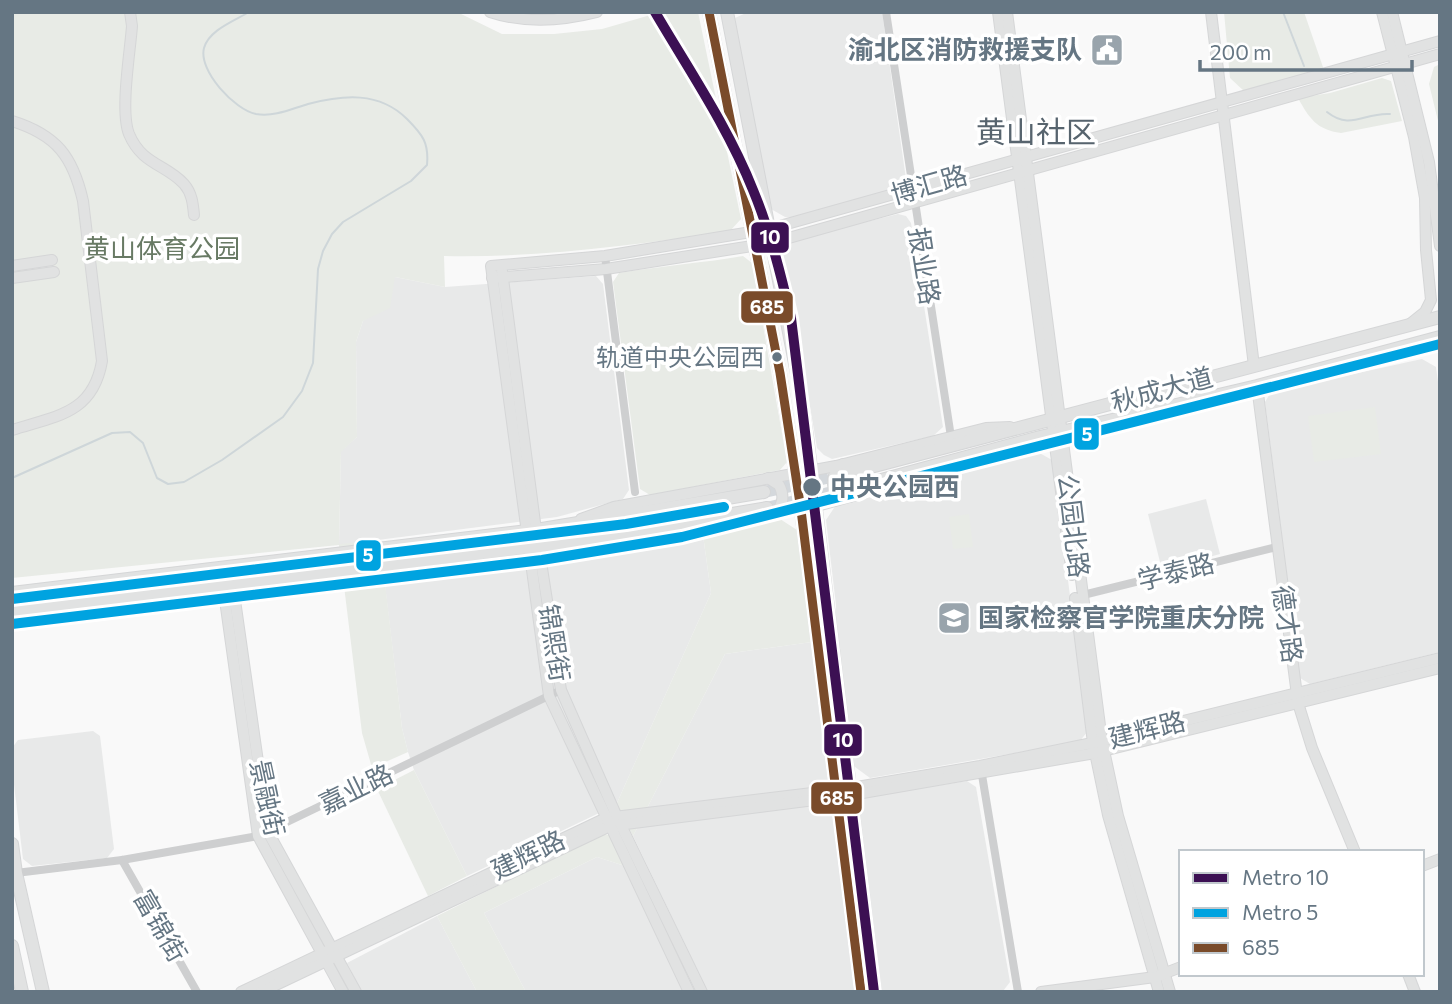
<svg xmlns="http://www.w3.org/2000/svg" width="1452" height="1004" viewBox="0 0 1452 1004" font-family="Commissioner,'Noto Sans SC',sans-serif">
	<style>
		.built { fill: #e8e9e9 }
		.green { fill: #e8ebe6 }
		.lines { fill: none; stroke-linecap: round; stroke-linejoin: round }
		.stream { stroke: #ced6d9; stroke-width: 2 }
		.primary-tunnel { stroke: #d4d8dc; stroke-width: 12; stroke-dasharray: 12 6; stroke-linecap: butt }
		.secondary-casing { stroke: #d5d6d7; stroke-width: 12 }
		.primary-casing { stroke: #d5d6d7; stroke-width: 14 }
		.street { stroke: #cecfd0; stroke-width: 8 }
		.secondary { stroke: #e1e2e2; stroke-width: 10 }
		.primary { stroke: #e1e2e2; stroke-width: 12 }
		.bus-1-casing { stroke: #fff; stroke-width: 14 }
		.bus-1 { stroke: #7a4b2a; stroke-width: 9 }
		.metro-1-casing { stroke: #fff; stroke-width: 16 }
		.metro-2-casing { stroke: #fff; stroke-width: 16 }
		.metro-1 { stroke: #3c1053; stroke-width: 10 }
		.metro-2 { stroke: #00a3e0; stroke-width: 10 }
		.bus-dot { fill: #657683; stroke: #fff; stroke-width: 2.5 }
		.labels { text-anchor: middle; stroke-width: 7; stroke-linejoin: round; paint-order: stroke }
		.bus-label { font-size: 24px; fill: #657683; stroke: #fff; text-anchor: end }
		.poi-label { font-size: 26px; font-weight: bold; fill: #657683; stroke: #fff; text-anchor: end }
		.street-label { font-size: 26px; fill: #657683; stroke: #fff }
		.park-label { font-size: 26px; fill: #687a64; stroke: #fff }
		.stop-label { font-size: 26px; font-weight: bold; fill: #657683; stroke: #fff; text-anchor: start }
		.quarter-label { font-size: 30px; fill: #57646e; stroke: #fff }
		.line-badge { stroke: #fff; stroke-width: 2.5 }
		.badge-label { font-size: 19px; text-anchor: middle; font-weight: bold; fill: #fff }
	</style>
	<rect width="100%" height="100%" fill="#f9f9f9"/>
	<g class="built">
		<polygon points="748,12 882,12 906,179 901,187 793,218 785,217 771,209 740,65 735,18"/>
		<polygon points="898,214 906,216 911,223 943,427 933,436 832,459 824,455 817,448 800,347 788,311 778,260 782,250 789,241"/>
		<polygon points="596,276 603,284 629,490 623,499 557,517 339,545 341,451 357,437 356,342 363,321 395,277 445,287"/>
		<polygon points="1422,359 1436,367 1440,397 1440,652 1310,684 1300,678 1265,402 1271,392"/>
		<polygon points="1036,451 1052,460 1088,731 1079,742 870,778 851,764 835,631 836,605 826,520 836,505"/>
		<polygon points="1206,499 1220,554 1162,570 1148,514"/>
		<polygon points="703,535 711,593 616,805 467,876 414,770 408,752 402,728 384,577 562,551 622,550"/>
		<polygon points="812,642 856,992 708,992 633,836 725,654"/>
		<polygon points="93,731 100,736 114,849 107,858 32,866 23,859 12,768 12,748 18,740"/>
		<polygon points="967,781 976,787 1010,982 1003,991 998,992 879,992 857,809 865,797"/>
		<polygon points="597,857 625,866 685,992 526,992 484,913"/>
		<polygon points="437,916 477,992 362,992 347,963"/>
	</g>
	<g class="green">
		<path d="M12,12H457L502,34H554L602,29L661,12H698L741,219L730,231C634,245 541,258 444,256L445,287L395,277L390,308L363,321L356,342L357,437L341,452L339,544L380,540L402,728L408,752L372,768L362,733L339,545L12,578Z"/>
		<polygon points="1224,12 1304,12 1324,70 1245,92 1230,78"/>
		<polygon points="1440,64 1440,129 1429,84 1434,67"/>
		<path d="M1382,78L1391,81L1402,121L1341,133C1317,130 1309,118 1298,98L1330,93Z"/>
		<path d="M743,256L752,263L787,462L780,470L650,495L640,489L613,282L619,273C660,266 702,263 743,256Z"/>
		<polygon points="1375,407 1381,454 1314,462 1308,416"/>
		<polygon points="969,514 973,547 953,549 949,517"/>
		<polygon points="780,519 797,530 812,642 725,654 633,836 616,805 711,593 703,535"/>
		<polygon points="414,770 467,876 428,896 377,789"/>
		<polygon points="602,834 610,835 625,866 597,857 484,913 526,992 477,992 437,916"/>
	</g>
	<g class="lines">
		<g class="stream">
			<polyline points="1283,12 1304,66"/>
			<path d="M1327,112C1351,131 1364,112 1390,114"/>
			<path d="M12,478L112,433L130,432L143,443L157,478L168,484L184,482L222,460L283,417L302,391L313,363L318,269L323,251L332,234L343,222L411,181L427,165C429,143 423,135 407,119C379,91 343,95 308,104C291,109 275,117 256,114C235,110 198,71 204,48C209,30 234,21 249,12"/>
		</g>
		<g class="primary-tunnel">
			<polyline points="764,492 844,474"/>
			<polyline points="767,508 845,489"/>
		</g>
		<defs>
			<g id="secondary">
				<path d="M130,12L132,26C130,53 120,111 129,134C142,165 166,164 184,184C192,193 193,204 194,215"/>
				<path d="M490,12C526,24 562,21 597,12"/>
				<polyline points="998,12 1072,575"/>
				<polyline points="1007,12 1102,741 1118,816 1170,992"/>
				<polyline points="1211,12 1254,366"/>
				<polyline points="1382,12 1414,137 1425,198 1426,250 1431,300 1425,312 1410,324"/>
				<polyline points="1392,12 1429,162 1440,246"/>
				<path d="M12,121C57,135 73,157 83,201L102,361C93,414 56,416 12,430"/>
				<polyline points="12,266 52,260"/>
				<polyline points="502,271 536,530 561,690 617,817 702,992"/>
				<polyline points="12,278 54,272"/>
				<polyline points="492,278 606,269 771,243 1440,54"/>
				<polyline points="1257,386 1298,703 1312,748 1355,852"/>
				<path d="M843,464C834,472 831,478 834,490L850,497"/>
				<path d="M768,478L779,485C785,496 783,506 774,514"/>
				<polyline points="581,519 614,507 836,466 986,428 1010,427"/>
				<polyline points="588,543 622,542 817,506 992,457 1009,450"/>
				<polyline points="223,586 258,836 343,992"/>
				<polyline points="233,586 268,832 356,992"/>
				<polyline points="1075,598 1093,743 1108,815 1159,992"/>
				<polyline points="851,788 980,766 1102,741 1440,658"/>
				<polyline points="851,795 1095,753 1440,668"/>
				<polyline points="1422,866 1440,859"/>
				<polyline points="1408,974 1415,992"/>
				<polyline points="241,992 606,818 837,790"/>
				<polyline points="261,992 610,826 838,797"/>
				<polyline points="689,992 549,696 491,266 605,256 769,229 1440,41"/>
				<polyline points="1041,992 1155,977 1181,967"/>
			</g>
			<g id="primary">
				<polyline points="709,12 780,373 801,510 861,992"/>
				<polyline points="727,12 798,379 807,436 875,992"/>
				<polyline points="844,474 1440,317"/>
				<polyline points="848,489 1040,437 1257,386 1440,337"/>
				<polyline points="12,593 536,530 764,492"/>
				<polyline points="12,612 561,543 767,508"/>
				<polyline points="12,844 16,873 43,992"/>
				<polyline points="12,946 22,992"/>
			</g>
		</defs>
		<use href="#secondary" class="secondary-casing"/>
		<use href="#primary" class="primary-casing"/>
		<g class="street">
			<polyline points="886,12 951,437"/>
			<polyline points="605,256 635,492"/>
			<polyline points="1079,596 1277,547"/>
			<polyline points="981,769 1018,992"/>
			<polyline points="122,860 197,992"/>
			<polyline points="16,873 122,860 258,836 561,690"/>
		</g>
		<use href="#secondary" class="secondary"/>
		<use href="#primary" class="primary"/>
		<defs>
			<polyline id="bus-1" points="709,12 780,373 801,510 861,992"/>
		</defs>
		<use href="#bus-1" class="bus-1-casing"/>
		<use href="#bus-1" class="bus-1"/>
		<defs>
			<path id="metro-1" d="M655,12C689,70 728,127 753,190C770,231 781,275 791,318L874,992"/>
			<g id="metro-2">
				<polyline points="12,599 626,524 724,507"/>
				<polyline points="12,624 542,560 682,537 1440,344"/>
			</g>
		</defs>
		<use href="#metro-1" class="metro-1-casing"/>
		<use href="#metro-2" class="metro-2-casing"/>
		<use href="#metro-1" class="metro-1"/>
		<use href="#metro-2" class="metro-2"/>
	</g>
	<defs>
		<symbol id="civic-square" viewBox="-11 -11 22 22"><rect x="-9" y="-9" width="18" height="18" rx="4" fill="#99a4ac" stroke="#fff"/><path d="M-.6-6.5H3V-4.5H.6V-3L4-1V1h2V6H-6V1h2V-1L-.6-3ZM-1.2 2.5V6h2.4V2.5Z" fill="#fff"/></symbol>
		<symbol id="university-square" viewBox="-11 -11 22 22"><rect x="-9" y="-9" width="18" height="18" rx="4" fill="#99a4ac" stroke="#fff"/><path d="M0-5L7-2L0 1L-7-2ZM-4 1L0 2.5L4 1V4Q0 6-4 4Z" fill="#fff"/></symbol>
	</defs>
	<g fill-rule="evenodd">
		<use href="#civic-square" x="1088" y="31" width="38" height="38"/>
		<use href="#university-square" x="935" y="599" width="38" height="38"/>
	</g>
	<g class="bus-dot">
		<circle cx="777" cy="357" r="6"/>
		<circle cx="812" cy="487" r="10"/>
	</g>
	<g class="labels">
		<g class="bus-label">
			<text x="764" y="366">轨道中央公园西</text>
		</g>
		<g class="poi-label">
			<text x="1082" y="59">渝北区消防救援支队</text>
			<text x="978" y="627" text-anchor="start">国家检察官学院重庆分院</text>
		</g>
		<g class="street-label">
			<text transform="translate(929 185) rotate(-16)" y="9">博汇路</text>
			<text transform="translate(924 266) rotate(81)" y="9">报业路</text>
			<text transform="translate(1162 390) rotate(-15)" y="9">秋成大道</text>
			<text transform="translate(1073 526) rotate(83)" y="9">公园北路</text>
			<text transform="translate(1176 572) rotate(-14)" y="9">学泰路</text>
			<text transform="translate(1287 624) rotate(82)" y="9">德才路</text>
			<text transform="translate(554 643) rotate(81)" y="9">锦熙街</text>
			<text transform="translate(1147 730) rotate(-14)" y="9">建辉路</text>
			<text transform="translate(356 789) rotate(-26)" y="9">嘉业路</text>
			<text transform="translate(267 798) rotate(78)" y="9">景融街</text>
			<text transform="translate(528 855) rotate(-26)" y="9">建辉路</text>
			<text transform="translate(160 926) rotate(60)" y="9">富锦街</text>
		</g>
		<g class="park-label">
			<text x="162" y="258">黄山体育公园</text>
		</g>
		<g class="stop-label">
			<text x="830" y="496">中央公园西</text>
		</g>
		<g class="quarter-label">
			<text x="1036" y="143">黄山社区</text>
		</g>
	</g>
	<g class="line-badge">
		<rect x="750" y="221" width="40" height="33" rx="7" fill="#3c1053"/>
		<rect x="740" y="290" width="54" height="34" rx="7" fill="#7a4b2a"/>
		<rect x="1073" y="417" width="27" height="34" rx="7" fill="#00a3e0"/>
		<rect x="355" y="539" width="27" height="33" rx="7" fill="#00a3e0"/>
		<rect x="823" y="723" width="40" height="34" rx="7" fill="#3c1053"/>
		<rect x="810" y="781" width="53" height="34" rx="7" fill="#7a4b2a"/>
	</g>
	<g class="badge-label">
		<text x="770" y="244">10</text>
		<text x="767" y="314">685</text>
		<text x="1087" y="441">5</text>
		<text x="368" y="562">5</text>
		<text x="843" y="747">10</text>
		<text x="837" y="805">685</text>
	</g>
	<rect width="1452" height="1004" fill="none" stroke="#657683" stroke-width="28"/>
	<rect x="1179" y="850" width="245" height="126" fill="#ffffff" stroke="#c1c8cd" stroke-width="2"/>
	<rect x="1193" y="873" width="35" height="10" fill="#3c1053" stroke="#c1c8cd" stroke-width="2"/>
	<text x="1242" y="885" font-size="21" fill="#657683">Metro 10</text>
	<rect x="1193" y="908" width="35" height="10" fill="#00a3e0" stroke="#c1c8cd" stroke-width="2"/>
	<text x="1242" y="920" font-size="21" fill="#657683">Metro 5</text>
	<rect x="1193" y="943" width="35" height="10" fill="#7a4b2a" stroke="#c1c8cd" stroke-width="2"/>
	<text x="1242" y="955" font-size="21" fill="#657683">685</text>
	<path d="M1200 60v10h212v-10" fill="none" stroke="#657683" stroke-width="3.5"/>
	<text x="1210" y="60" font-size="21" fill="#657683" stroke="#ffffff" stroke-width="5" paint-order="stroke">200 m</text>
</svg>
